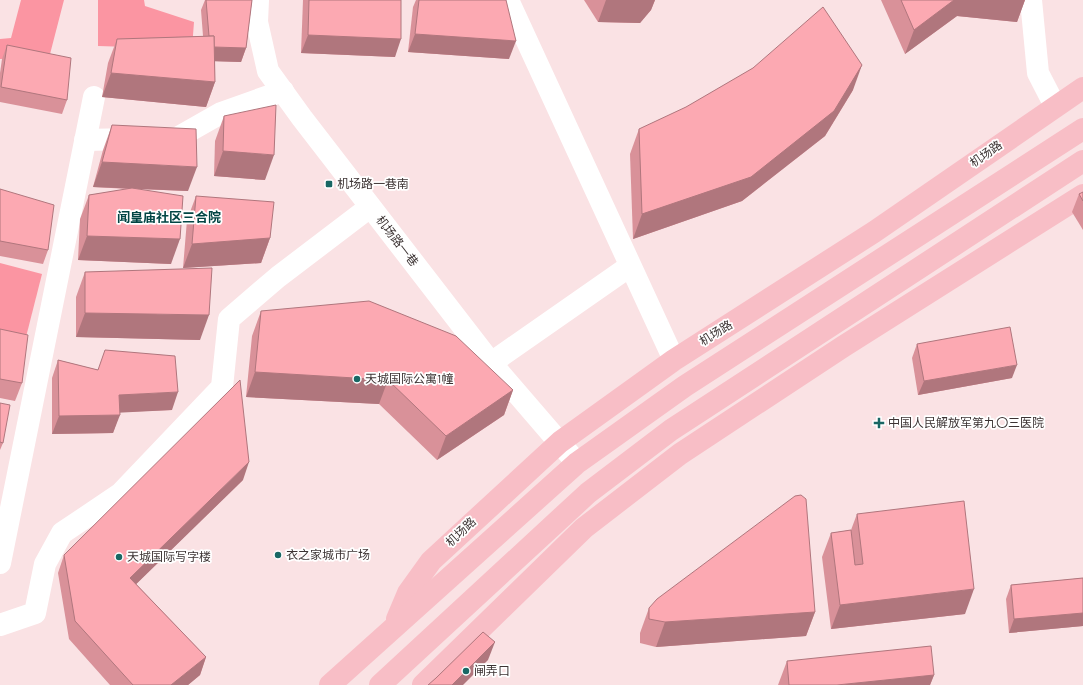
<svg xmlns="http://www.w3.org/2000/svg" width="1083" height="685" viewBox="0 0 1083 685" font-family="Barlow,'Noto Sans SC',sans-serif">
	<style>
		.forest { fill: #fb95a2 }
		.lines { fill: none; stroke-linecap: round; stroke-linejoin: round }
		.minor { stroke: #fff; stroke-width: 22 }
		.major { stroke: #f8bec6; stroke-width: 22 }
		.wall { fill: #d99199 }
		.shaded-wall { fill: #b0767d }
		.building { fill: #fca9b2; stroke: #b0767d }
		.poi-dot { fill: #196764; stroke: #fff; stroke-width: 1.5 }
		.labels { text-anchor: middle; stroke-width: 3.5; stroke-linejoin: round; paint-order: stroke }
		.street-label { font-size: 12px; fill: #3c3333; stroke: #fff }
		.poi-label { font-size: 12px; fill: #3c3333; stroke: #fff; text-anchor: start }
		.neighbourhood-label { font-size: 13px; font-weight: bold; fill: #024544; stroke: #fff }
	</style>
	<rect width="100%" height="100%" fill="#fae2e4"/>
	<g class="forest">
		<polygon points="21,0 64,0 49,58 0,59 0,39 11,38"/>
		<polygon points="98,0 144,0 145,6 194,22 192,49 98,46"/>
		<polygon points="0,263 42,274 26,337 0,330"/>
	</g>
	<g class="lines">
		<g class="minor">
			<polyline points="258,0 257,22 268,71 302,118 491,363 577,463"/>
			<polyline points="508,0 674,360"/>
			<polyline points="1031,0 1038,73 1055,106"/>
			<polyline points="85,140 177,138 221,113 283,91"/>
			<polyline points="491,363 630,266"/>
			<polyline points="0,563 94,97"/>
			<polyline points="0,625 35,613 45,564 62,533 120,494 222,387 229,319 278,277 370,207"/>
		</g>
		<g class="major">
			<polyline points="397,619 408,593 431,561 560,442 674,360 874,232 1083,88"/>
			<polyline points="330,685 577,463 685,386 1083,129"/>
			<polyline points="380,685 588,493 671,430 1083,161"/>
			<polyline points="423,685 584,528 680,454 844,346 1083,195"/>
		</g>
	</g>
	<g class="wall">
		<polygon points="205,0 252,0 246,48 241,62 215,61 215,82 206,107 102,97 108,63 117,39 203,36 201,10"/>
		<polygon points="303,0 401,0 395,57 301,53"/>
		<polygon points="416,0 506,0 509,59 408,52 413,7"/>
		<polygon points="584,0 655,0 651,10 640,23 598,22"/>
		<polygon points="881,0 1025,0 1017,22 957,16 905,54"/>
		<polygon points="7,45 67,100 62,114 0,102 0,73 2,59"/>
		<polygon points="853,90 825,136 742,201 633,239 630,154 639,129"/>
		<polygon points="224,116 265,180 214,176 215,141"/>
		<polygon points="112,125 188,191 138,189 171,264 78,260 80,219 89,195 129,189 93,187 103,150"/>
		<polygon points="0,189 48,250 43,264 0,256"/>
		<polygon points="1083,192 1083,230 1072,212 1079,194"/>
		<polygon points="196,196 270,238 261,263 183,268 187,220"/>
		<polygon points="85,272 200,340 76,337 76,297"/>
		<polygon points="261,311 513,390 504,415 437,460 379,404 246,397 252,336"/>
		<polygon points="0,329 22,383 15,401 0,398"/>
		<polygon points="917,344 1012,378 918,395 912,358"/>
		<polygon points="58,360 98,370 172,410 120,412 113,433 52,434 52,378"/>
		<polygon points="0,403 3,443 0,450"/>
		<polygon points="243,480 136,584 206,657 200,675 188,685 110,685 69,639 58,573 64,555"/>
		<polygon points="857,514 965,614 831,629 822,557 831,533 851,530"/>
		<polygon points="1083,578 1083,626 1009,633 1006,599 1011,585"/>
		<polygon points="649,608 815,612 806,636 656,647 640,643 640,633"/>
		<polygon points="787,661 934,675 930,685 778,685"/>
	</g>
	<g class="shaded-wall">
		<polygon points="606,0 655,0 651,10 640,23 598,22"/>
		<polygon points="954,0 1025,0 1017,22 957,16 905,54 914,30"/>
		<polygon points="415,34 516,41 509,59 408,52"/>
		<polygon points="308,35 401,39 395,57 301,53"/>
		<polygon points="210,47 246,48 241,62 205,61"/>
		<polygon points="862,65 853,90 825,136 742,201 633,239 642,214"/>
		<polygon points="111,73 215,82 206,107 102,97"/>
		<polygon points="223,151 274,155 265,180 214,176"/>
		<polygon points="102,162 197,167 188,191 93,187"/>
		<polygon points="87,236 180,239 171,264 78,260"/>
		<polygon points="270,238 261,263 183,268 192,244"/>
		<polygon points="85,313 209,315 200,340 76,337"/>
		<polygon points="1017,365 1012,378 918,395 924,381"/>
		<polygon points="255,372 388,380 379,404 246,397"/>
		<polygon points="513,390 504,415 437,460 446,436"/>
		<polygon points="178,392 172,410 113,413 119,395"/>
		<polygon points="120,415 113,433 52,434 59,416"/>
		<polygon points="249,462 243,480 124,596 130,578"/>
		<polygon points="974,589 965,614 831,629 840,605"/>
		<polygon points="815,612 806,636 656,647 665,622"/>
		<polygon points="1083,613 1083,626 1009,633 1014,619"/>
		<polygon points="495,642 488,660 463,685 452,685"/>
		<polygon points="206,657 200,675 188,685 171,685"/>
		<polygon points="934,675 930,685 837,685"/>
	</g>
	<g class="building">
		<polygon points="206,0 252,0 246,48 214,47 214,36 209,36"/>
		<polygon points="309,0 401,0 401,39 308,35"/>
		<polygon points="419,0 506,0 516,41 415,34"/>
		<polygon points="901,0 954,0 914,30"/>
		<polygon points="823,7 862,65 834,111 751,177 642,214 639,129 686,107 753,68"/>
		<polygon points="214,36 215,82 111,73 117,39"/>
		<polygon points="7,45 71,58 67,100 1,87"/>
		<polygon points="276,105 274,155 223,151 224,116"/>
		<polygon points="112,125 196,129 197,167 102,162"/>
		<polygon points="132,188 183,196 180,239 87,236 89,195"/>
		<polygon points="0,189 54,205 48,250 0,241"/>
		<polygon points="1083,192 1083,201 1079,194"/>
		<polygon points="196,196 274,202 270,238 192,244"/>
		<polygon points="212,268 209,315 85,313 85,272"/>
		<polygon points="369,301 456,336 513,390 446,436 388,380 255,372 261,311"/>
		<polygon points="1010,327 1017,365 924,381 917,344"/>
		<polygon points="0,329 28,335 22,383 0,379"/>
		<polygon points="105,350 175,356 178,392 119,395 120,415 59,416 58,360 98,370"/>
		<polygon points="240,380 249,462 130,578 206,657 171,685 133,685 75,621 64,555"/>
		<polygon points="0,403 10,405 3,443 0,442"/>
		<polygon points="801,495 806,499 815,612 665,622 649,619 649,608 657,599 795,496"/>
		<polygon points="964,501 974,589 840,605 831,533 851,530 855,565 863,564 857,514"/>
		<polygon points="1083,578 1083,613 1014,619 1011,585"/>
		<polygon points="483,632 495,642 452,685 428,685 436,678"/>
		<polygon points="931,646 934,675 837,685 789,685 787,661"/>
	</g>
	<g class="poi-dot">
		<rect x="325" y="180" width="8" height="8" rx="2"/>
		<circle cx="357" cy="379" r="4"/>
		<path d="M877 417h4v4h4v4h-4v4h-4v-4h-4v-4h4z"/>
		<circle cx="278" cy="555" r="4"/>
		<circle cx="119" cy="557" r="4"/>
		<circle cx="466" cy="671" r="4"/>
	</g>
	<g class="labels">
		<g class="street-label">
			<text transform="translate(986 154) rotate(-35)" y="4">机场路</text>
			<text transform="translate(397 241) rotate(52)" y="4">机场路一巷</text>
			<text transform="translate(716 333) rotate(-32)" y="4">机场路</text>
			<text transform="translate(461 532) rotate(-43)" y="4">机场路</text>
		</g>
		<g class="poi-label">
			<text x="337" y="188">机场路一巷南</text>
			<text x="365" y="383">天城国际公寓1幢</text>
			<text x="888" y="427">中国人民解放军第九〇三医院</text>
			<text x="286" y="559">衣之家城市广场</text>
			<text x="127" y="561">天城国际写字楼</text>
			<text x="474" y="675">闸弄口</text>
		</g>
		<g class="neighbourhood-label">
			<text x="169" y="222">闻皇庙社区三合院</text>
		</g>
	</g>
</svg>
